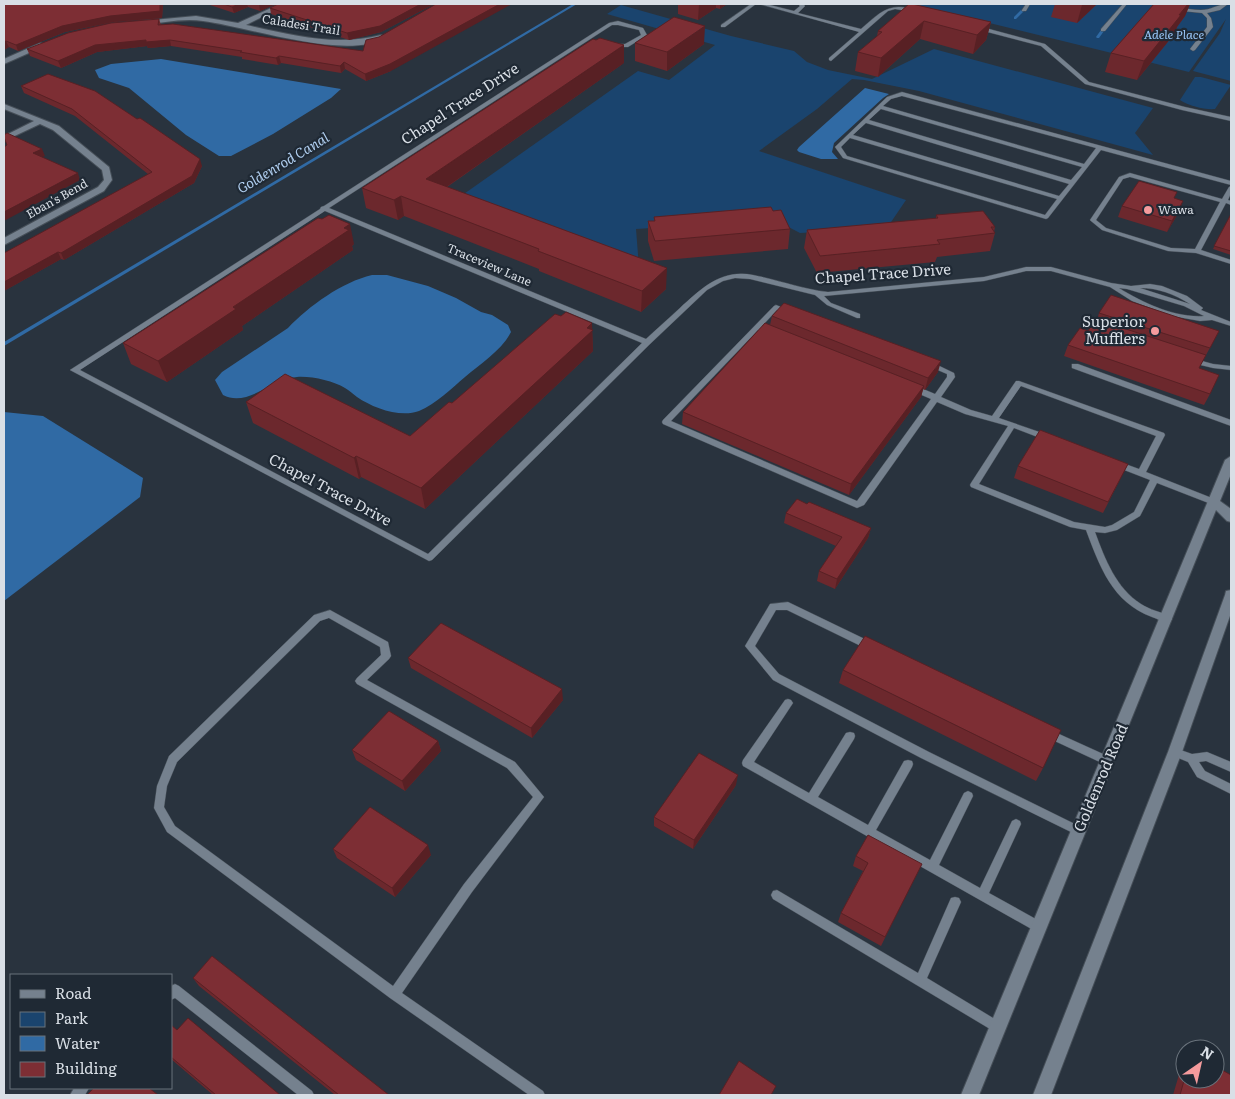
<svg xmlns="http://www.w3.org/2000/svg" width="1235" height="1099" viewBox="0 0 1235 1099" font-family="Literata,serif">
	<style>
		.green { fill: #1a446e }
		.water { fill: #306aa4 }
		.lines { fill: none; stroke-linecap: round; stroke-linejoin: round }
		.stream { fill: #306aa4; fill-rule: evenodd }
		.lane-casing { stroke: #454e57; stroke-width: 1 }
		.street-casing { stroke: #454e57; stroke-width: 2 }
		.secondary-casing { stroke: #454e57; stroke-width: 2 }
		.lane { fill: #75818e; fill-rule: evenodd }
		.street { fill: #75818e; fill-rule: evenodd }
		.secondary { fill: #75818e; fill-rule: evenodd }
		.wall { fill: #6c282d }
		.shaded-wall { fill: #582024 }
		.building { fill: #7d2e34; stroke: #582024 }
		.poi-dot { fill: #f59b9d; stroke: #1f2934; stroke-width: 2 }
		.labels { text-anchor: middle; stroke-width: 4.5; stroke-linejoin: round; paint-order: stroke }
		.far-street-label { font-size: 12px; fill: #d9dfe6; stroke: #1f2934 }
		.far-park-label { font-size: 12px; font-style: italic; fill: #98c5f6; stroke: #1f2934 }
		.far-poi-label { font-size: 12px; fill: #d9dfe6; stroke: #1f2934; text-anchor: start }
		.far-water-label { font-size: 14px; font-style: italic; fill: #afcdee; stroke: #1f2934 }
		.street-label { font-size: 15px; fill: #d9dfe6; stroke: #1f2934 }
		.poi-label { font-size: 15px; fill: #d9dfe6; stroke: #1f2934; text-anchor: end }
	</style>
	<rect width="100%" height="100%" fill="#29333e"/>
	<g class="green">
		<polygon points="912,4 1231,4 1231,81 1193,71 1220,33 1226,19 1189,72"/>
		<polygon points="621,5 731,36 794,51 807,62 828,70 872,79 934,49 1153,108 1135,133 1153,155 919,91 864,80 852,79 817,109 759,151 906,200 887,228 800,233 775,220 636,229 639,267 461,196 638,71 669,80 715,45 607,14"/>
		<path d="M1195,77H1201L1231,85L1215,109C1205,110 1189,106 1180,100Z"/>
	</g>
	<g class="water">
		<polygon points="161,59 341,89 331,98 273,134 231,156 219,156 186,135 129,88 99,78 95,70 111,64"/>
		<polygon points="865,88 889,94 883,98 834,143 832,152 838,159 821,159 799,152 797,150 799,147"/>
		<path d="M372,275H387L428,286L456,298L481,312L492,315L508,325L511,332C502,350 480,364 465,377C452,388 436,404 419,411C400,418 373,408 357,397C353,394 350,391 345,388C333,381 312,376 297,377C272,378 248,408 223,395L215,380L222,372L288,328C309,306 342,282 372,275Z"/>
		<polygon points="4,412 43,416 143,478 140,497 4,601"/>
	</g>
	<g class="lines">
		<g class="stream">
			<polygon points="573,4 577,4 4,346 4,342"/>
			<polygon points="1021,10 1024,11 1016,19 1014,19 1014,17"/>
			<polygon points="1101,30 1104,31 1099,38 1097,38 1096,37"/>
		</g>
		<defs>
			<g id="lane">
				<polygon points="751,4 756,4 725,27 721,27 721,25"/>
				<path d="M759,4H766L794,11L800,6L798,4H803L805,6L798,13L861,29C879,13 891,0 916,11L914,12L895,9L888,11L831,61L829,60V58L859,32Z"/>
				<polygon points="1026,4 1030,4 1026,11 1022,11 1022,10"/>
				<polygon points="1123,4 1127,4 1105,31 1101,31 1101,29"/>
				<path d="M1153,4C1169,4 1185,10 1201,10C1211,10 1220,3 1228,4L1220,10L1207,13L1211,18L1213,27L1195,50L1193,51L1190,49L1207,27V18L1202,13L1182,11L1153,5Z"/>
				<path d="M618,21L643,28L647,35L628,47H613L612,46L615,44H625L641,35L639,30L618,25H612L329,208L646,339C657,329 669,318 680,308C702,288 721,269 753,275C779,280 802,289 828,292L984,277L1026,267H1051L1111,283L1131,286L1150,284L1162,286L1187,296L1203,308L1201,310L1231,322V326L1212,320L1200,321L1172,316L1132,301L1110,287L1051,271H1026L984,281L824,296L831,303L860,314V318H857L827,305L815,295L750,279L735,278L723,281L707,290L650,344L432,560L429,561L70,370L320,209L321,207L324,206L609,23ZM325,211L642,343L428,554L80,370ZM1119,288L1127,289L1184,306L1204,316C1175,318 1143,303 1119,288ZM1140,288C1158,288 1174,294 1190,304Z"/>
				<polygon points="978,26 1045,44 1089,82 1185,107 1231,117 1231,121 1182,110 1085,84 1041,46 976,29 976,27"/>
				<path d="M902,92L1231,181V185L1101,150L1048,218L1046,219L843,158L835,147L836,146L887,97ZM902,96L1096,148L1084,164L883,106L891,99ZM881,109L1082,167L1071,180L869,120ZM866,123L1069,184L1059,196L853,135ZM850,138L1057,199L1045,215L847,156L841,147Z"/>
				<path d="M1130,173L1222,199L1229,187L1231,186V193L1228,200L1231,201V205L1226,203L1201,250L1231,260V264L1196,253L1168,251L1102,230L1091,221L1090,220L1119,177ZM1130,177L1220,202L1195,249L1171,248L1106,228L1096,220L1123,179Z"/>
				<path d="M776,305L794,312L790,314L777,310L762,326L774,331V335H768L758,330L671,421L857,501L931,399L910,390L909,388L910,386H916L935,394L947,377V374L926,365V361H929L954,373L955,377L941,397L971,410L992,416L1016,381H1019L1164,433L1165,435L1146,472L1217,500L1218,502L1217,504H1211L1157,483L1140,516L1117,530L1105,533L1095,532C1105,559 1116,588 1141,604C1150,610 1161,612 1170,616L1172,619L1170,622C1164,623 1158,619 1152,617C1112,602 1100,567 1086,530L1070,527L971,487L970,485L971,483L1008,426L965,414L937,402L864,505L857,508L663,424L662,422L663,420L774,306ZM1021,386L1156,436L1139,469L1117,461L1113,464L1114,466L1150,480L1134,512L1112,525L1105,527L1074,522L979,484L1014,428L1048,441L1052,438L1051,436L999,418Z"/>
				<polygon points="1188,358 1191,358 1213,364 1231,366 1231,370 1213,368 1188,362"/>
				<polygon points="1072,364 1078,364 1231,420 1231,426 1072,368"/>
				<polygon points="788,602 873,643 875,646 873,649 870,650 867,649 787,610 776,610 755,646 779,674 929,752 1083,828 1084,831 1083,834 1079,836 1075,834 921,758 773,680 745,646 770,604"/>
				<path d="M330,610L388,642L391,656L389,659L367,680L515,762L544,797L472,892L402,993L543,1091L545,1095H529L390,998L167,832L154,808L157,786L169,756L314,615ZM329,618L380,647L381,655L357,678L355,681L357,684L507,768L533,797L464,884L393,986L175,826L164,807L167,786L177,762L320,621Z"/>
				<polygon points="788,699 791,700 793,703 791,706 754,762 809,793 846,733 850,732 854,733 855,736 854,739 818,797 868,825 904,761 908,760 912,761 913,764 912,767 876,830 930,860 964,793 968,791 972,793 973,796 939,865 980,888 1012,821 1016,819 1020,821 1021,824 989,893 1043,923 1045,927 1043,931 1039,933 1035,931 743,766 742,763 743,760 785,700"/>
				<polygon points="1048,729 1112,758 1113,761 1112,764 1108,765 1104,764 1044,736 1043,733 1044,730"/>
				<polygon points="1175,748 1192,754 1207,752 1231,762 1231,772 1206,761 1199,762 1205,771 1231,784 1231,794 1197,777 1188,762 1171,755 1170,752 1171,749"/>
				<polygon points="777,890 918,973 951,898 955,897 959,898 961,902 927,978 1003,1024 1005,1028 1003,1032 999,1034 995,1032 773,899 771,895 773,891"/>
				<polygon points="175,984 179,986 312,1091 314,1095 298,1095 175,998 171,1000 171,986"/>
				<polygon points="74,1088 89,1088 85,1095 70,1095"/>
			</g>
			<g id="street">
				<path d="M280,4H288L246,25C292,35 335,47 381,35L385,37C350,62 245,26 203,21C183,18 162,23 142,25L138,23L142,21L196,16L238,23Z"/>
				<polygon points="40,43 47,45 4,64 4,59"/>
				<polygon points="4,104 59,126 109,167 112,180 104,191 4,245 4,238 98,187 104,180 102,170 53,130 40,124 4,141 4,136 34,121 4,109"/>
			</g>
			<g id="secondary">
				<polygon points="1231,456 1231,474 1220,501 1231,509 1231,522 1227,521 1216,510 979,1095 961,1095 1225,460"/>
				<polygon points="1231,590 1231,613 1182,752 1051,1095 1033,1095 1168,752 1225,595 1226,591"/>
			</g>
		</defs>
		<use href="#lane" class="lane-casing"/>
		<use href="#street" class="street-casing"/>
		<use href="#secondary" class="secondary-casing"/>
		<use href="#lane" class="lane"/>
		<use href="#street" class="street"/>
		<use href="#secondary" class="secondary"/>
	</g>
	<g class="wall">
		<polygon points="4,4 163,4 162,18 113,22 65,32 18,51 9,47 4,50"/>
		<polygon points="209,4 276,4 260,11 248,7 234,13 210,5"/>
		<polygon points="278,4 434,4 381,32 349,40 271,14 270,8"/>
		<polygon points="678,4 727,4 720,9 716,8 698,20 678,14"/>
		<polygon points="909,4 991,22 986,40 973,54 920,39 878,77 855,71 858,52 877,36 878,31"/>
		<polygon points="1055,4 1097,4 1077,23 1051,17"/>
		<polygon points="1154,4 1190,4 1185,16 1177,27 1175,33 1137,80 1105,72 1111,53"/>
		<polygon points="159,19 161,25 391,71 366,81 345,69 341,73 281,63 278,65 242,59 242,57 171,46 148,48 147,46 97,52 61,68 30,56 27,49"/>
		<polygon points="635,43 704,44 667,71 635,61"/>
		<polygon points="624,63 447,187 666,289 641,312 539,271 539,269 404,216 398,220 366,208 362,188"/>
		<polygon points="21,86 202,166 194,183 64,260 61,259 4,291 148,174 75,116 24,93"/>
		<polygon points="1122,206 1179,212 1167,232 1118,217"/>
		<polygon points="773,211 790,229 788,249 654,261 648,241 648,221 654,221 654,217"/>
		<polygon points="1231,214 1231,255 1213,249"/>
		<polygon points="936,215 995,227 994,232 995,233 990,251 937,257 935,262 817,273 804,248 807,230 936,219"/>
		<polygon points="354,244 352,246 353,250 242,326 243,330 167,382 131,364 123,343"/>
		<polygon points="1099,313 1219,331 1199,368 1210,394 1204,405 1064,356 1068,345 1088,331 1097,320"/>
		<polygon points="772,316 938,372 925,390 923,389 921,397 849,495 682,424 683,412 770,325"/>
		<polygon points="592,330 593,351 425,509 361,477 359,479 253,423 246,402 410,436 452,403"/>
		<polygon points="1128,464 1103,513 1014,478 1018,466"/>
		<polygon points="786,513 871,528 868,538 835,589 817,581 819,571 836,546 784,523"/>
		<polygon points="408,658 563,700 532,738 411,668"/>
		<polygon points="843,670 1043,768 1036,781 839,683"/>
		<polygon points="438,741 441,751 405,791 356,760 352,750"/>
		<polygon points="736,785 693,849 654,826 654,817"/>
		<polygon points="333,849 431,855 395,897 337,858"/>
		<polygon points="856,856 917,873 881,946 838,922 841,913 863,871 853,866"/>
		<polygon points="193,978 389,1095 335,1095 199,986"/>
		<polygon points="171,1025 177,1030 280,1095 213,1095 171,1059"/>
		<polygon points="1185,1060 1185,1079 1231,1095 1173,1095 1183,1061"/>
	</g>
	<g class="shaded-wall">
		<polygon points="160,4 163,4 162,18 113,22 65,32 18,51 16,45 62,26"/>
		<polygon points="239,4 247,4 248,7 234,13 232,7"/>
		<polygon points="259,4 276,4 260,11"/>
		<polygon points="421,4 434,4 381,32 349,40 347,33"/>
		<polygon points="500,4 512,4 391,71 366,81 365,74"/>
		<polygon points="699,4 716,4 716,8 698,20"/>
		<polygon points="720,4 727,4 720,9"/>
		<polygon points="1084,4 1097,4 1077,23 1082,5"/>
		<polygon points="1188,4 1190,4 1185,16 1177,27 1175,33 1137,80 1144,61"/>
		<polygon points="924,21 920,39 878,77 881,58"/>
		<polygon points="991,22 986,40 973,54 977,35"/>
		<polygon points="705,26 704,44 667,71 667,52"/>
		<polygon points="146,40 170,40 171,46 148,48 147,46 97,52 61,68 58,61 95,45"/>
		<polygon points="6,41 9,47 4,50 4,42"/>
		<polygon points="624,45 624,63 429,199 426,179"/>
		<polygon points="279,56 281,63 278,65 276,58"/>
		<polygon points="344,62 345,69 341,73 340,66"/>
		<polygon points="42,149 45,156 36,160 33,153"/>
		<polygon points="200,159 202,166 194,183 64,260 61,253"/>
		<polygon points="78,173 80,180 4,221 4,212"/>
		<polygon points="401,196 404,216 398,220 394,200"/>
		<polygon points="1183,201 1179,212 1167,232 1172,221"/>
		<polygon points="350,224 354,244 352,246 353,250 242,326 243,330 167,382 158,361"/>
		<polygon points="58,252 61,259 4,291 4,282"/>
		<polygon points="667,268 666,289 641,312 642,291"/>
		<polygon points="592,323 593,351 425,509 421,488"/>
		<polygon points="941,361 938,372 925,390 928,378"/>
		<polygon points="924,386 921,397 849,495 851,484"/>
		<polygon points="356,456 361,477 359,479 354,458"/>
		<polygon points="871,528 868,538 835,589 837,579"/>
		<polygon points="562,689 563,700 532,738 531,728"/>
		<polygon points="438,741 441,751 405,791 402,781"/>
		<polygon points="738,775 736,785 693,849 694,840"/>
		<polygon points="428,845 431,855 395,897 392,888"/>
	</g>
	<g class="building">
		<polygon points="4,4 160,4 160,11 110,16 62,26 16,45 6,41 4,42"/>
		<polygon points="224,4 239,4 232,7"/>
		<polygon points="278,4 421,4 380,26 347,33 270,8"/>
		<polygon points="436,4 500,4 390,64 365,74 344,62 340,66 279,56 276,58 240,52 242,51 170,40 146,42 146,40 95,45 58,61 27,49 68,33 111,23 159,19 158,25 173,24 363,51 366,40 379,37"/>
		<polygon points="909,4 912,4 991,22 977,35 924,21 881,58 858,52 882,32 878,31"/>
		<polygon points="1154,4 1188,4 1179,15 1181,15 1144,61 1111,53"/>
		<polygon points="674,17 705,26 667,52 635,43"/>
		<polygon points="600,38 624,45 426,179 667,268 642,291 538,251 539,249 401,196 394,200 362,188 593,39 596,40"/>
		<polygon points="48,74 95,91 137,119 140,118 200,159 192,176 61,253 58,252 4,282 4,253 152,172 72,109 21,86"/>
		<polygon points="7,133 42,149 33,153 78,173 4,212 4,147 7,145 4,137 4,135"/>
		<polygon points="1139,181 1177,192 1174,198 1183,201 1172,221 1122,206"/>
		<polygon points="771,207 773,211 781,210 790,229 655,241 648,221 655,221 654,217"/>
		<polygon points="983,211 995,227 991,227 995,233 937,240 940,244 820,256 807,230 938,218 936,215"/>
		<polygon points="1231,214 1231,251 1214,246"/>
		<polygon points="329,215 350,224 344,228 349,230 233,307 236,309 158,361 123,343 318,218 322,219"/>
		<polygon points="1111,295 1219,331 1210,348 1099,313"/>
		<polygon points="784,303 941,361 928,378 772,316"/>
		<polygon points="566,312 592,323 587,328 593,330 421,488 356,456 354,458 246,402 285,374 410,436 449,402 452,403 555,314 561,316"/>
		<polygon points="1095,319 1206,355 1199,368 1219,375 1210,394 1068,345 1080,328 1088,331"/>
		<polygon points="765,323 924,386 851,484 683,412"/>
		<polygon points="1040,430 1128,464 1108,502 1018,466"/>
		<polygon points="797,499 807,504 809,502 871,528 837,579 819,571 842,537 786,513"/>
		<polygon points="441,623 562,689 531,728 408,658"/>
		<polygon points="865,636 1061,730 1043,768 843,670"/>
		<polygon points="389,711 438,741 402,781 352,750"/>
		<polygon points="699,753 738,775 694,840 654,817"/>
		<polygon points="370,807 428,845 392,888 333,849"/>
		<polygon points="868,835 922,864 885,937 841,913 868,863 856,856"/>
		<polygon points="212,956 389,1095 339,1095 193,978"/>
		<polygon points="188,1018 280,1095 216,1095 171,1057 171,1025 177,1030"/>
		<polygon points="739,1061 776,1086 771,1095 719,1095"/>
		<polygon points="1215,1066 1231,1075 1231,1095 1180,1095 1185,1077 1185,1079 1215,1079"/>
		<polygon points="94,1088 149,1088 158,1095 87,1095"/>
	</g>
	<g class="poi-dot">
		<circle cx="1148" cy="210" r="5"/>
		<circle cx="1155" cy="331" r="5"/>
	</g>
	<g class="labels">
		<g class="far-street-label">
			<text transform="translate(301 25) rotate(9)" y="4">Caladesi Trail</text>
			<text transform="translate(57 199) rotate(-29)" y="4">Eban's Bend</text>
			<text transform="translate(489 265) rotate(23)" y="4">Traceview Lane</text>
		</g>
		<g class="far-park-label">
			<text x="1174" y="39">Adele Place</text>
		</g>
		<g class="far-poi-label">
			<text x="1158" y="214">Wawa</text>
		</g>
		<g class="far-water-label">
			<text transform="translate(283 163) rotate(-31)" y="5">Goldenrod Canal</text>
		</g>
		<g class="street-label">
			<text transform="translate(460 104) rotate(-33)" y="5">Chapel Trace Drive</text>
			<text transform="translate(883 274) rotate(-4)" y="5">Chapel Trace Drive</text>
			<text transform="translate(330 490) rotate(28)" y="5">Chapel Trace Drive</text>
			<text transform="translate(1101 778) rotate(-67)" y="5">Goldenrod Road</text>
		</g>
		<g class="poi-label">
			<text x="1145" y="327">Superior<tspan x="1145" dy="17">Mufflers</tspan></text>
		</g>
	</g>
	<rect width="1235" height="1099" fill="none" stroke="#d9dfe6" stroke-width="10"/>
	<rect x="10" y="974" width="162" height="115" fill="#1f2934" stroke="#69727b"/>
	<rect x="20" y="990" width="25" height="8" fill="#75818e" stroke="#69727b"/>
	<text x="55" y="999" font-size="15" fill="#d9dfe6">Road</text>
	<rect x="20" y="1012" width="25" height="15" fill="#1a446e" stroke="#69727b"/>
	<text x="55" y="1024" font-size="15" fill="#d9dfe6">Park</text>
	<rect x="20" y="1036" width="25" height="15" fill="#306aa4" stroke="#69727b"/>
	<text x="55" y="1049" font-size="15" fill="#d9dfe6">Water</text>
	<rect x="20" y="1062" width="25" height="15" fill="#7d2e34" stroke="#69727b"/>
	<text x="55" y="1074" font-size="15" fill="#d9dfe6">Building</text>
	<g transform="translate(1200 1064) rotate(34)"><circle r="24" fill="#1f2934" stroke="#69727b"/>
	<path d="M0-4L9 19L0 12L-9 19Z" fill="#f59b9d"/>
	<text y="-8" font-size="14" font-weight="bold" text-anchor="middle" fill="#d9dfe6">N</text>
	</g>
</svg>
